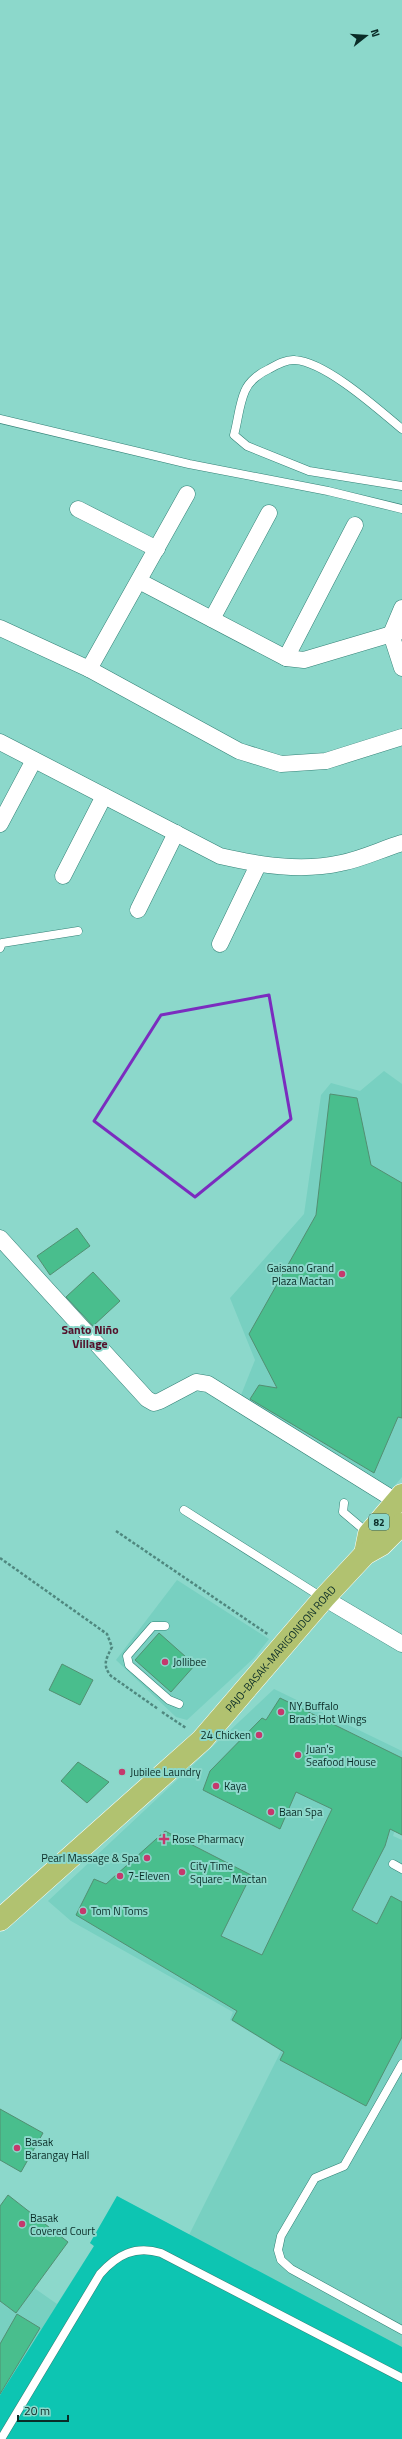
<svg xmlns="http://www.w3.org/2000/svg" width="402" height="2439" viewBox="0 0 402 2439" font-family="'Titillium Web',sans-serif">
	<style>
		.built { fill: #78d0c1 }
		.green { fill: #0dc5b2 }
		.building { fill: #49be8d; stroke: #528f72 }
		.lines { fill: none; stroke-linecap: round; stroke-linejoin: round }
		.lane-casing { stroke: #338176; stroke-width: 9 }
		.street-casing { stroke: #338176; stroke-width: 17 }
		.primary-casing { stroke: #fff; stroke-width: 23 }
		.path { stroke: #4f887f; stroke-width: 2.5; stroke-dasharray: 3 2; stroke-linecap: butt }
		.lane { stroke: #fff; stroke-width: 8 }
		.street { stroke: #fff; stroke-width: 16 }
		.primary { stroke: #b1c270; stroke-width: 22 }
		.marked { fill: none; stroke: #7b2cbf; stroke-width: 3; stroke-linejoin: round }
		.poi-dot { fill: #c5396d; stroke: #8cd8cb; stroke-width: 1.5 }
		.labels { text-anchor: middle; stroke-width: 4; stroke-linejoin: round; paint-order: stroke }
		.shield { fill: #8cd8cb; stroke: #316058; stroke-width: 1 }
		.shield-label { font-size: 10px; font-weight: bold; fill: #0a2c27 }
		.poi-label { font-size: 11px; fill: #0a2c27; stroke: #8cd8cb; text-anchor: start }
		.street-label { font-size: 11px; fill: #0a2c27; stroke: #8cd8cb }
		.neighbourhood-label { font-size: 12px; font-weight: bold; fill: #53102a; stroke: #8cd8cb }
	</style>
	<rect width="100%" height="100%" fill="#8cd8cb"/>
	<g class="built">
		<polygon points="384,1071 402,1084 402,1185 386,1172 402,1186 402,1477 392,1489 239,1400 255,1360 230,1298 304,1214 321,1095 331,1083 360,1091"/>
		<polygon points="177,1580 269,1639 254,1658 187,1720 176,1717 116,1660"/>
		<polygon points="274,1689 402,1751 402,1807 393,1836 402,1840 402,2439 0,2439 0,2264 57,2304 94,2246 90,2243 117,2196 189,2235 281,2051 230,2020 233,2012 71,1921 48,1901"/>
	</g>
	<polygon class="green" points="117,2196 402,2347 402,2439 0,2439 0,2395 94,2246 90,2243"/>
	<g class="building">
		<polygon points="330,1094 357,1098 371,1165 402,1183 402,1418 398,1417 374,1473 250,1399 259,1385 277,1388 249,1334 316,1215"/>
		<polygon points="77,1228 90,1246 50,1275 37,1256"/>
		<polygon points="93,1272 120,1301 93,1326 66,1297"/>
		<polygon points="159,1633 195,1665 171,1692 135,1660"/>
		<polygon points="62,1664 93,1680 80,1705 49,1690"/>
		<polygon points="280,1698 402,1758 402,1835 390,1829 385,1846 352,1910 377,1924 391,1896 402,1902 402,2037 366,2106 280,2060 284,2052 232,2020 237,2011 76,1915 94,1879 106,1884 165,1831 251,1875 221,1936 262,1955 332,1809 296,1792 280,1829 203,1790 210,1771 262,1718 266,1720"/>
		<polygon points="78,1762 109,1782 87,1803 61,1781"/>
		<polygon points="0,2109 43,2133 21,2172 0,2160"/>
		<polygon points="8,2195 68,2242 16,2313 0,2301 0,2206"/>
		<polygon points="17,2314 40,2328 0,2394 0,2344"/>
	</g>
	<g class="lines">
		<defs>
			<g id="lane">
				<polyline points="0,419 189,464 328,491 402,509"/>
				<path d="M402,429C378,409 326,362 295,360C286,359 276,365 269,369C260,373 249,381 245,391C239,404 238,421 234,435L247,446L309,471L402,486"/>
				<polyline points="0,948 2,943 78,931"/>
				<polyline points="344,1503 343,1512 369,1534"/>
				<polyline points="184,1510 323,1598"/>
				<polyline points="165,1626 153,1626 127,1656 129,1665 169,1700 179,1704"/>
				<polyline points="393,1864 402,1869"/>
				<polyline points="402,2064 344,2166 315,2178 281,2236 278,2250 281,2260 291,2269 402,2330"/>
				<path d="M1,2439L100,2274C117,2255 135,2245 161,2253L402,2378"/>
			</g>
			<g id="street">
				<polyline points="78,509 157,549"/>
				<polyline points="139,581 286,658 304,660 402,631"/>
				<polyline points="402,608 391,634 402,668"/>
				<polyline points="212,619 269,513"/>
				<polyline points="0,628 89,669 239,751 281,764 326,761 402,737"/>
				<polyline points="286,658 355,525"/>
				<polyline points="89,669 187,494"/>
				<path d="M0,742L220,856C260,865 301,872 341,863C362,859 382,849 402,843"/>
				<polyline points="0,824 34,760"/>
				<polyline points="63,876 104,796"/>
				<polyline points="138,910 176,833"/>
				<polyline points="220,944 258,865"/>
				<polyline points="0,1238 147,1399 154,1403 160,1401 196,1382 208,1384 396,1501"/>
				<polyline points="324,1598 402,1644"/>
			</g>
			<g id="primary">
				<polyline points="365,1554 369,1534 402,1495"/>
				<path id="s1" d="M0,1920L202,1740L324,1598L365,1554L381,1545L402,1524"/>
			</g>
		</defs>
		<use href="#lane" class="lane-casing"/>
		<use href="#street" class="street-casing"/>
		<use href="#primary" class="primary-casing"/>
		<g class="path">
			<polyline points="116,1531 269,1635"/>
			<path d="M0,1558L107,1634L112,1647C106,1659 102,1665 111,1676L158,1709"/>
			<polyline points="162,1712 186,1728"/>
		</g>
		<use href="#lane" class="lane"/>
		<use href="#street" class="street"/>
		<use href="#primary" class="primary"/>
	</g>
	<path class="marked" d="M269,995L291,1119L195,1197L94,1121L161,1015Z"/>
	<g class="poi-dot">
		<circle cx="342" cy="1274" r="4"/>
		<circle cx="165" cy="1662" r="4"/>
		<circle cx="281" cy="1712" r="4"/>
		<circle cx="259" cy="1735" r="4"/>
		<circle cx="298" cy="1755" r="4"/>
		<circle cx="122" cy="1772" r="4"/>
		<circle cx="216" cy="1786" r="4"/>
		<circle cx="271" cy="1812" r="4"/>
		<path d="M162 1833h4v4h4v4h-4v4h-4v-4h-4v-4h4z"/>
		<circle cx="147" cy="1858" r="4"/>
		<circle cx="182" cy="1872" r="4"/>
		<circle cx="120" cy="1876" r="4"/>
		<circle cx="83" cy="1911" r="4"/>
		<circle cx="17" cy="2148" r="4"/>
		<circle cx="22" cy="2224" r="4"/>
	</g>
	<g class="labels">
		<rect class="shield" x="369" y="1514" width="20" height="16" rx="3"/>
		<g class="shield-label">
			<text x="379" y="1526">82</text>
		</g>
		<g class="poi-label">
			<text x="334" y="1272" text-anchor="end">Gaisano Grand<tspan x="334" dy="13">Plaza Mactan</tspan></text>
			<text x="173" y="1666">Jollibee</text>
			<text x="289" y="1710">NY Buffalo<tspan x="289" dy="13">Brads Hot Wings</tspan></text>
			<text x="251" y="1739" text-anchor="end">24 Chicken</text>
			<text x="306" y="1753">Juan's<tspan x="306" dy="13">Seafood House</tspan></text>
			<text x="130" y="1776">Jubilee Laundry</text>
			<text x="224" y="1790">Kaya</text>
			<text x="279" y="1816">Baan Spa</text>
			<text x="172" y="1843">Rose Pharmacy</text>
			<text x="139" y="1862" text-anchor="end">Pearl Massage &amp; Spa</text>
			<text x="190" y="1870">City Time<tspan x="190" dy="13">Square - Mactan</tspan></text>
			<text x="128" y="1880">7-Eleven</text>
			<text x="91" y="1915">Tom N Toms</text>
			<text x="25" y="2146">Basak<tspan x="25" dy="13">Barangay Hall</tspan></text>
			<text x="30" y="2222">Basak<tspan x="30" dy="13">Covered Court</tspan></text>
		</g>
		<g class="street-label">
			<text dy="4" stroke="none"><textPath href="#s1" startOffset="391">PAJO-BASAK-MARIGONDON ROAD</textPath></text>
		</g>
		<g class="neighbourhood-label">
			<text x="90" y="1334">Santo Niño<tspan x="90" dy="14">Village</tspan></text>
		</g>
	</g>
	<g transform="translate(366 36) rotate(73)" stroke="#8cd8cb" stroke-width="3" paint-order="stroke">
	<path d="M0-3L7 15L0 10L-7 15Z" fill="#0a2c27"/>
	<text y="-6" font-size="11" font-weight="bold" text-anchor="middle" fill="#0a2c27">N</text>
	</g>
	<path d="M18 2415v6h50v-6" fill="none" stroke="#0a2c27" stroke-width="2"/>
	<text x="24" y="2415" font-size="12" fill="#0a2c27" stroke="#8cd8cb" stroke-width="3" paint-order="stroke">20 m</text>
</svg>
